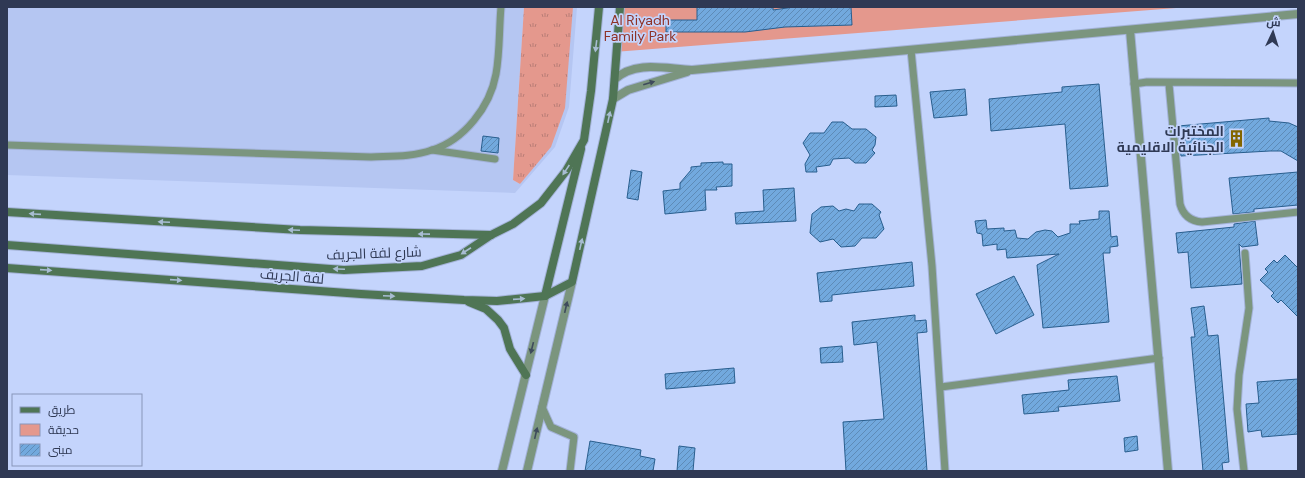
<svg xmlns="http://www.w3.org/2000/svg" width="1305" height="478" viewBox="0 0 1305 478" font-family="'DM Sans',Cairo,sans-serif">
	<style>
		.built { fill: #b5c6f2 }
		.grass { fill: url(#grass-tufts) }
		.park { fill: #e4988d }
		.building { fill: url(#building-hatch); stroke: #285e8e }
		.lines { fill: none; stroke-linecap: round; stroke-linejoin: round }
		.service-casing { stroke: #a3b2d7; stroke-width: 9 }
		.minor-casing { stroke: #a3b2d7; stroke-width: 10 }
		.tertiary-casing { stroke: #a3b2d7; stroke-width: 10 }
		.secondary-casing { stroke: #a3b2d7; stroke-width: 10 }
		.service { stroke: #7b957e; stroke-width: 7 }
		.minor { stroke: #7b957e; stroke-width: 8 }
		.tertiary { stroke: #7b957e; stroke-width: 8 }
		.secondary { stroke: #4f7555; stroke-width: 8 }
		.oneway { fill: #a7bcd2 }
		.oneway2 { fill: #3e4b5c }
		.labels { text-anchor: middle; stroke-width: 3.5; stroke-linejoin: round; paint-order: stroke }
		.park-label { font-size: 14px; fill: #8e3228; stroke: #c4d4fc }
		.poi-label { font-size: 14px; font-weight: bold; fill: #2f3954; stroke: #c4d4fc; text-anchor: end }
		.street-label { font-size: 14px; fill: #2f3954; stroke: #c4d4fc }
	</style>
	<defs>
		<pattern id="grass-tufts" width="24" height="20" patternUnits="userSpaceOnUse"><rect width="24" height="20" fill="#e4988d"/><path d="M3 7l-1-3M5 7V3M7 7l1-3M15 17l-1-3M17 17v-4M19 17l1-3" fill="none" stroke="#b97d76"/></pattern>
		<pattern id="building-hatch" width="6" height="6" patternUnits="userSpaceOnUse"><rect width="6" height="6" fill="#72a9de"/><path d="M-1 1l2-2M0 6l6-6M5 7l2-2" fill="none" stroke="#5e8bb7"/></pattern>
	</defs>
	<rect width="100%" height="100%" fill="#c4d4fc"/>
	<polygon class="built" points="7,7 524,7 513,180 520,184 573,7 577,7 569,107 555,147 515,193 7,175"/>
	<polygon class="grass" points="524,7 573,7 565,108 551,147 520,184 513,180"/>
	<polygon class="park" points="622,7 1189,7 614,52"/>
	<g class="building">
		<polygon points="697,7 773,7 773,10 794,7 851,7 852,25 785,27 745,32 666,32 666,20 697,20"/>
		<polygon points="1099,84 1108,186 1070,189 1065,124 991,131 989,99 1062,92 1062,87"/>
		<polygon points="965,89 967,115 934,118 930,92"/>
		<polygon points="896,95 897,106 875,107 875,96"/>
		<polygon points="1269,118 1269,121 1289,123 1298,127 1298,161 1281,151 1270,151 1181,156 1178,126"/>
		<polygon points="832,122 843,122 852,129 866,129 876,137 875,145 872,150 875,153 866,163 855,163 849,158 833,159 830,165 816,167 817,172 806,172 805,164 810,155 803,143 810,133 824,133"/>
		<polygon points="483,136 499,138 498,153 481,151"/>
		<polygon points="723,162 723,164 732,164 732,186 716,187 717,190 705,190 706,210 665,214 663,191 680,189 680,183 691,170 691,167 701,166 701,163"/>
		<polygon points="631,170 642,172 638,200 627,198"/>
		<polygon points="1298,172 1298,205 1254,209 1254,212 1233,214 1229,178"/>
		<polygon points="794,188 796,221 736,224 735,213 764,211 763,190"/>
		<polygon points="859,204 872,204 881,212 879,215 884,229 876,238 862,238 855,246 841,247 833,239 820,242 810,233 812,214 821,207 833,206 839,211 846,209 854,211"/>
		<polygon points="1099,211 1109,211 1111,237 1117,236 1118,246 1110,247 1110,253 1103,253 1109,322 1043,328 1037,265 1059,254 1007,258 1006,249 997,250 997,244 983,246 982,234 977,233 975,221 986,220 987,229 1004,228 1004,231 1015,230 1017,238 1028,239 1036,232 1045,230 1052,231 1058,237 1070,233 1070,224 1080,224 1079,221 1099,219"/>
		<polygon points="1255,221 1258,245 1242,247 1239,244 1242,284 1191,288 1188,252 1178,253 1176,233 1234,227 1234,224"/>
		<polygon points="1285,255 1298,268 1298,317 1281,300 1278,303 1271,296 1274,293 1260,280 1268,272 1265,269 1274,260 1277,263"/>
		<polygon points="912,262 914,286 832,295 832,301 820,302 817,273"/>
		<polygon points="1014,276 1034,315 996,334 976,294"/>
		<polygon points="1204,306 1208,336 1218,335 1229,462 1222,463 1223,471 1203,471 1191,337 1195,337 1191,308"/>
		<polygon points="915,315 915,321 926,320 927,332 917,333 927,471 846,471 843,422 884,419 877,342 854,345 852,322"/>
		<polygon points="842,346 843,362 821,363 820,348"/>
		<polygon points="734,368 735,383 666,389 665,374"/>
		<polygon points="1117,376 1120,401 1058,407 1059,411 1024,414 1022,395 1069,390 1068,380"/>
		<polygon points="1298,379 1298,434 1262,437 1261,430 1248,432 1246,404 1259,403 1257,382"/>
		<polygon points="1137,436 1138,450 1125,452 1124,438"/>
		<polygon points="590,441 641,450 640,456 655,459 653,471 585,471"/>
		<polygon points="679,446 695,448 693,471 677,471"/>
	</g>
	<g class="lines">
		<defs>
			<g id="service">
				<polyline points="911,50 932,266 945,471"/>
				<polyline points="1134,84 1147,82 1298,83"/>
				<path d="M1169,84L1180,204C1183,215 1190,221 1202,222L1298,212"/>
				<path d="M7,145L371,157C391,156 412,157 432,150C464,140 490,107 496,74C500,52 499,29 501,7"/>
				<polyline points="432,150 495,159"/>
				<polyline points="941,387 1159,358"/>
				<polyline points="542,407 551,427 574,437 570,471"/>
				<polyline points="1244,471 1237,409 1239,375 1249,308 1245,253"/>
			</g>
			<polyline id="minor" points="1130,30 1168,471"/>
			<g id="tertiary">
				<path d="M615,79C636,60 666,69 692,70L1298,14"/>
				<polyline points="613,99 628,90 687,72"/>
				<polyline points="502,471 545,296"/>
				<polyline points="527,471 572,282"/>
			</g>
			<g id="secondary">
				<polyline points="7,212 300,230 491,235"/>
				<polyline points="7,245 344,270 422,266 461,255 491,235 513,224 541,203 566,171 584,140 591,91 599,7"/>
				<polyline points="7,268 361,294 464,300 497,301 545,296 572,282 613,99 620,7"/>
				<polyline points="545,296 581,149"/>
				<polyline points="469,302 486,309 498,320 504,328 510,349 526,375"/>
			</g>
		</defs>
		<use href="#service" class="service-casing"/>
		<use href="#minor" class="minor-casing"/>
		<use href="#tertiary" class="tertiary-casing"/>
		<use href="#secondary" class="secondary-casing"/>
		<use href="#service" class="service"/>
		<use href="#minor" class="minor"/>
		<use href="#tertiary" class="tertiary"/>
		<use href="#secondary" class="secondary"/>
	</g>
	<defs><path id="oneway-solid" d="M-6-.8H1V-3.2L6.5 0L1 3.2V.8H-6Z"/></defs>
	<g class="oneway">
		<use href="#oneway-solid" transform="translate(596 46) rotate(97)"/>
		<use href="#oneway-solid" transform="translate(609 117) rotate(-78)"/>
		<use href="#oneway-solid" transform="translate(566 170) rotate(124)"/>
		<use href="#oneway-solid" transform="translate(35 214) rotate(-176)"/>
		<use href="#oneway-solid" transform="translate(164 222) rotate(-177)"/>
		<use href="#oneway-solid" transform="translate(294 230) rotate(-177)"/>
		<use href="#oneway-solid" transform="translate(424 234) rotate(-179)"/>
		<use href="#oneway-solid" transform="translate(581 244) rotate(-77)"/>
		<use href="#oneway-solid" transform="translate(466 251) rotate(147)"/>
		<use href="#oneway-solid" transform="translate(339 269) rotate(-177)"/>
		<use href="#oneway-solid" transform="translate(46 270) rotate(4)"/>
		<use href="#oneway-solid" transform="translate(176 280) rotate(4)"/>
		<use href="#oneway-solid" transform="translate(389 296) rotate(3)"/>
		<use href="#oneway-solid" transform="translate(519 299) rotate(-4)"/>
	</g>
	<g class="oneway2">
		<use href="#oneway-solid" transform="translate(649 83) rotate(-16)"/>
		<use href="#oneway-solid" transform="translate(566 307) rotate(-77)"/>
		<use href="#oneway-solid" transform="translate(532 348) rotate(104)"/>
		<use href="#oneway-solid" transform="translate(536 433) rotate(-77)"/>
	</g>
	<defs>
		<symbol id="building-bare" viewBox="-9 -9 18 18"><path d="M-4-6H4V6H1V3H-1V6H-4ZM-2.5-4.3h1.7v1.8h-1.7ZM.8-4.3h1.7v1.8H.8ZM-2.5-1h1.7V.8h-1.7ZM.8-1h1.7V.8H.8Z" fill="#836600" stroke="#c4d4fc" stroke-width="2.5" paint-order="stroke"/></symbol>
	</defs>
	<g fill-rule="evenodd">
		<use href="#building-bare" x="1224" y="126" width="25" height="25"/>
	</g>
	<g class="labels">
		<g class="park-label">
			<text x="640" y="25">Al Riyadh<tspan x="640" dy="16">Family Park</tspan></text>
		</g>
		<g class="poi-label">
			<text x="1224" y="136">المختبرات<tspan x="1224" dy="16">الجنائية الاقليمية</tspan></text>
		</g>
		<g class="street-label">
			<text transform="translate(374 253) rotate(-2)" y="5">شارع لفة الجريف</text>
			<text transform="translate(292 276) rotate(5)" y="5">لفة الجريف</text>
		</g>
	</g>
	<rect width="1305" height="478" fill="none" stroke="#2f3954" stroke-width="16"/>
	<rect x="12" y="394" width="130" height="72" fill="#c4d4fc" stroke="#8896b9"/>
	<rect x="20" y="407" width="20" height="6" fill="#4f7555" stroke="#8896b9"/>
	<text x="48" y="414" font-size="12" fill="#2f3954">طريق</text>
	<rect x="20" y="424" width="20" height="12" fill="#e4988d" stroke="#8896b9"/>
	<text x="48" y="434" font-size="12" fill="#2f3954">حديقة</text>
	<rect x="20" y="444" width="20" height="12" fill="url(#building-hatch)" stroke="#8896b9"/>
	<text x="48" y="454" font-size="12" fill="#2f3954">مبنى</text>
	<g transform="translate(1273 32) rotate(4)" stroke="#c4d4fc" stroke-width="3" paint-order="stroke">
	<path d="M0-3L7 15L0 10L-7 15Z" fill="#2f3954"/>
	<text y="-6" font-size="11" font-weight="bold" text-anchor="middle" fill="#2f3954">ش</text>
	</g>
</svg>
